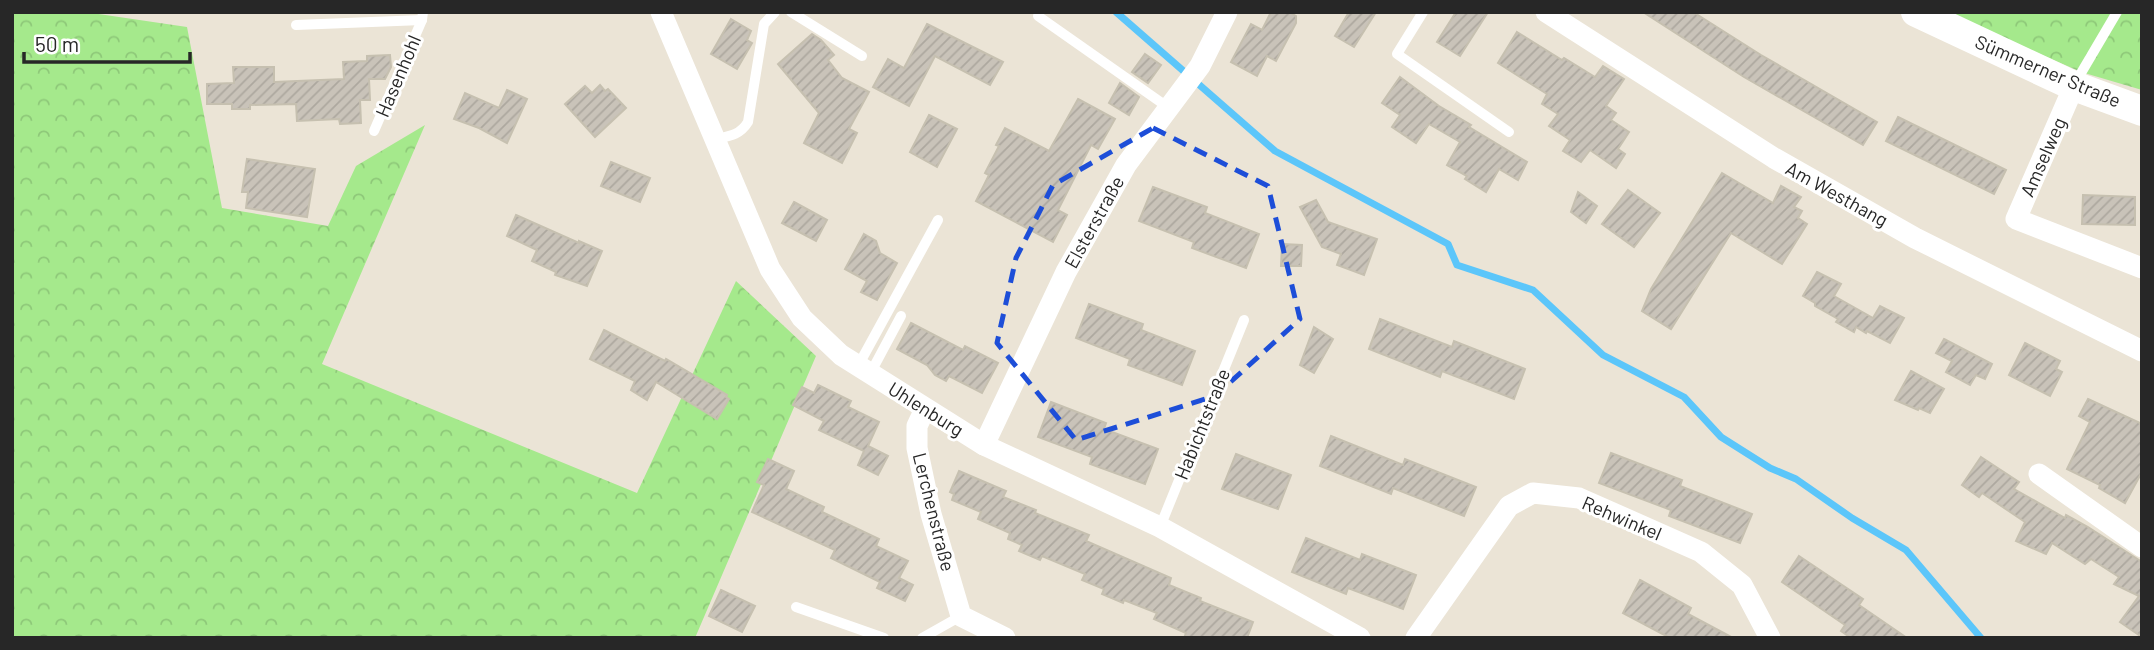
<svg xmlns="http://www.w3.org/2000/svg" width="2154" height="650" viewBox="0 0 2154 650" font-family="Barlow,sans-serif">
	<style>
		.forest { fill: url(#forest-crowns) }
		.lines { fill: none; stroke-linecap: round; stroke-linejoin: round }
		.stream { stroke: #5cc6fa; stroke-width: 7 }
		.building { fill: url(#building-hatch); stroke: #c6c0b0; stroke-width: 2 }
		.lane { stroke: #fff; stroke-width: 10 }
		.street { stroke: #fff; stroke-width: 21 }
		.secondary { stroke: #fff; stroke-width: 30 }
		.marked { fill: none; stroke: #1d4ed8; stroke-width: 5; stroke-dasharray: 14 9; stroke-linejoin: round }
		.labels { text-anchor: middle; stroke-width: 6; stroke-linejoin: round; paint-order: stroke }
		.street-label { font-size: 19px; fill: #272727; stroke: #fff }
	</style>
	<defs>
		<pattern id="forest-crowns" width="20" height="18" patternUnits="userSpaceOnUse" patternTransform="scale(1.75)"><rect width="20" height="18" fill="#a5e98c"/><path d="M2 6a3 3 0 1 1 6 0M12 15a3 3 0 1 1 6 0" fill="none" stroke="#8ec879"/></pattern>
		<pattern id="building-hatch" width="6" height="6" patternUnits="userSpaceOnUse" patternTransform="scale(1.75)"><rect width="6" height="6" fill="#c9c3b9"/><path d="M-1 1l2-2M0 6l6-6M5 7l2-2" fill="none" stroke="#ada89f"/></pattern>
	</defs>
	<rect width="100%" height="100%" fill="#ebe4d6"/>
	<g class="forest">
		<polygon points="12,12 85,12 187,27 222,208 328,226 356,166 425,125 322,364 637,493 736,281 816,356 695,638 12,638"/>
		<polygon points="1945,12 2142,12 2142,90 2081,72"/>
	</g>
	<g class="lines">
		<polyline class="stream" points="1116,12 1275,151 1448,244 1457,265 1533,290 1603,355 1684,397 1721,437 1770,468 1796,479 1852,518 1906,550 1981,638"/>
	</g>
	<g class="building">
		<polygon points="1271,12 1289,12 1296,16 1296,23 1276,61 1267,56 1257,76 1231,62 1251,24 1262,30"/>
		<polygon points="1349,12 1376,12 1354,47 1335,36"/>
		<polygon points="1456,12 1488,12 1460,56 1437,42"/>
		<polygon points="1643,12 1693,12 1761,55 1877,122 1863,145 1744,77"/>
		<polygon points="731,19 751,31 747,40 752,43 737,69 711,54"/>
		<polygon points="927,24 1003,62 990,85 935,56 909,106 873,87 888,59 904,68"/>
		<polygon points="1517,32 1562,60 1564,58 1595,77 1603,66 1624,79 1606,106 1616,113 1611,120 1629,132 1618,149 1625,154 1616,168 1590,150 1581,162 1563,151 1570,140 1549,126 1558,114 1542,104 1547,94 1498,63"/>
		<polygon points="812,34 821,40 834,55 828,60 842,78 869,92 849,129 857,133 842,163 804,143 819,113 778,64"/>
		<polygon points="1145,54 1161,65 1148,83 1132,72"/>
		<polygon points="390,55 391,67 385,79 369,79 370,100 360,100 361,123 340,124 339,119 297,121 296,104 250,105 250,109 232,109 232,104 207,104 207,84 234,83 233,67 274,67 274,82 344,79 343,62 367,61 367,56"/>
		<polygon points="1400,77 1439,106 1471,125 1469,127 1527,162 1518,180 1499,169 1486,192 1465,179 1467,176 1447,165 1460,142 1429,124 1416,143 1392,127 1400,115 1382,103"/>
		<polygon points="1120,83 1139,97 1129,115 1109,103"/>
		<polygon points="600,85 605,91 608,89 626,108 595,137 565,104 585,86 592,93"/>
		<polygon points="507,90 527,99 507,143 479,128 454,119 465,93 499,108"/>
		<polygon points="1078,99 1115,119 1098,149 1091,145 1058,210 1067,215 1053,242 976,201 989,175 985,173 999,146 996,145 1005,128 1049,151"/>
		<polygon points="929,115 957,129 937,167 910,152"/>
		<polygon points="1898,117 2006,170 1994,194 1886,141"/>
		<polygon points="247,159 315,169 307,217 246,208 248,192 242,192"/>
		<polygon points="611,162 650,178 640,202 601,186"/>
		<polygon points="1722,173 1773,203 1781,186 1801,197 1794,207 1802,211 1798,218 1807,224 1782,264 1731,233 1671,329 1642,311 1651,289"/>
		<polygon points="1153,187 1207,207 1205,213 1259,234 1246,268 1192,248 1194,242 1139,221"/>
		<polygon points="1628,190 1660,213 1634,247 1602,224"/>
		<polygon points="1578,192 1597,206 1586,223 1571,212"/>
		<polygon points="2083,195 2135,197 2135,225 2082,224"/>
		<polygon points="1316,200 1328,222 1377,239 1364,275 1337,265 1341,254 1322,247 1300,207"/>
		<polygon points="794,202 827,220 816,241 782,223"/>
		<polygon points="516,215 579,243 579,241 602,251 587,286 555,275 556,272 532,261 537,250 507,236"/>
		<polygon points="864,234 876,241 880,253 897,263 877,300 861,292 867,281 845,269"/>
		<polygon points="1282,244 1302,245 1301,266 1281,266"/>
		<polygon points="1817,272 1841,284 1834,296 1873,318 1880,306 1904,318 1890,343 1867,331 1866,333 1856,327 1854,332 1836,322 1838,319 1815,306 1815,303 1803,296"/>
		<polygon points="1089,304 1143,324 1141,330 1195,351 1182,385 1128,365 1130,359 1076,338"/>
		<polygon points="1380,319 1452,347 1454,341 1525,369 1514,399 1442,371 1440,377 1369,349"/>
		<polygon points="911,323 963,350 965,346 998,363 982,393 949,376 946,381 935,375 927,365 897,349"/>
		<polygon points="1314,327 1333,339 1314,373 1300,365"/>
		<polygon points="604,330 665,361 666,359 727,395 726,397 729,399 717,419 656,382 647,400 631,390 635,381 590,359"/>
		<polygon points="1944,339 1992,364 1985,379 1976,375 1970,385 1946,372 1952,361 1936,353"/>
		<polygon points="2025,343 2060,361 2056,369 2062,372 2050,396 2009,375"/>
		<polygon points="1911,371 1944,389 1930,413 1919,408 1918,410 1895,400"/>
		<polygon points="818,385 851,401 848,407 879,422 868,446 888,456 878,475 858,465 864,451 819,430 824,421 793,405 802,387 814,393"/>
		<polygon points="2088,399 2142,424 2142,472 2125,503 2099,488 2100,485 2067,469 2090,422 2079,416"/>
		<polygon points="1051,402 1106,423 1104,429 1158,449 1145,484 1090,464 1092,457 1038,437"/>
		<polygon points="1331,436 1403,465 1405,459 1476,487 1464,516 1393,488 1391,494 1320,466"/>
		<polygon points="1611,453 1682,480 1680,486 1752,514 1740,543 1669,516 1671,510 1599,483"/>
		<polygon points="1236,454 1291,475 1278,509 1222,489"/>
		<polygon points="1981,457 2019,482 2014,489 2065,518 2066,515 2088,527 2142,562 2142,637 2120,622 2139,596 2114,584 2119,577 2091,559 2085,564 2052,543 2046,554 2016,541 2025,522 1982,493 1979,497 1962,485"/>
		<polygon points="768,459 794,471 786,489 824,507 822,512 879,539 876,546 908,561 899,578 913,585 905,601 877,588 880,582 831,558 835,550 752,512 764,485 757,482"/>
		<polygon points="959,471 1006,491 1003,497 1036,510 1035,513 1089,535 1086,541 1171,578 1169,585 1201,598 1200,601 1253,622 1247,638 1184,638 1186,633 1154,619 1157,613 1124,600 1123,603 1102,594 1104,589 1082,580 1085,574 1042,556 1040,560 1019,551 1022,545 1008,539 1010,533 978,519 981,512 952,500 954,494 950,492"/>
		<polygon points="1306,538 1360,560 1362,554 1416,575 1403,609 1348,588 1346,594 1292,572"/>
		<polygon points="1799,556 1863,599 1859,605 1907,638 1851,638 1841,631 1845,625 1782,582"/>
		<polygon points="1640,580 1691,608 1688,614 1733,638 1670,638 1623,613"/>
		<polygon points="721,590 755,606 742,632 709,616"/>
	</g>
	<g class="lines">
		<g class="lane">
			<polyline points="791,12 862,56"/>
			<polyline points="1423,12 1397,54 1509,132"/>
			<polyline points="1038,16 1169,108"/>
			<polyline points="296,25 422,20"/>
			<polyline points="2074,85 2117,12"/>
			<polyline points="374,131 422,20 423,12"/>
			<path d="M715,139C730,136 740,135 748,122L764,24L775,12"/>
			<polyline points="858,366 938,220"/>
			<polyline points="870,374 901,316"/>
			<polyline points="1160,527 1244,320"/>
			<polyline points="796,607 884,638"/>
			<polyline points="922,638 961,616"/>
		</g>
		<g class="street">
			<polyline points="661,12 770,269 802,318 841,355 984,445 1160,527 1360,638"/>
			<polyline points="1546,12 1774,158 1915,238 2142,351"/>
			<polyline points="2074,86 2016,219 2142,268"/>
			<polyline points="925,409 917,426 917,448 931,514 961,616 1005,638"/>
			<polyline points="984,445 1066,272 1126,165 1200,66 1227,12"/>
			<polyline points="2039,474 2142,547"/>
			<polyline points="1416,638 1509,506 1533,493 1579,498 1701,552 1742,585 1770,638"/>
		</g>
		<polyline class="secondary" points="1916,12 2074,86 2142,111"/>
	</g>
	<path class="marked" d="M1153,128L1268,186L1300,319L1215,396L1076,440L997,343L1016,258L1053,185Z"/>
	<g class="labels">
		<g class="street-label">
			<text transform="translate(2048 71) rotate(23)" y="7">Sümmerner Straße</text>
			<text transform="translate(398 76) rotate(-67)" y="7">Hasenhohl</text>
			<text transform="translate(2043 157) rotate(-66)" y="7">Amselweg</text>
			<text transform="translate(1837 194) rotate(29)" y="7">Am Westhang</text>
			<text transform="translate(1094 222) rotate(-61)" y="7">Elsterstraße</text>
			<text transform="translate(926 409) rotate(32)" y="7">Uhlenburg</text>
			<text transform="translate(1202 424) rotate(-68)" y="7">Habichtstraße</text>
			<text transform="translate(934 512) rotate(76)" y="7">Lerchenstraße</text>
			<text transform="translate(1622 518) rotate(23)" y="7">Rehwinkel</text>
		</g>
	</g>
	<rect width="2154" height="650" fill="none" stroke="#272727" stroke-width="28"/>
	<path d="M24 52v10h166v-10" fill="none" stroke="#272727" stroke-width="3.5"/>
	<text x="35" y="52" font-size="21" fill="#272727" stroke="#ffffff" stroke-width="5" paint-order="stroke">50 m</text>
</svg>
